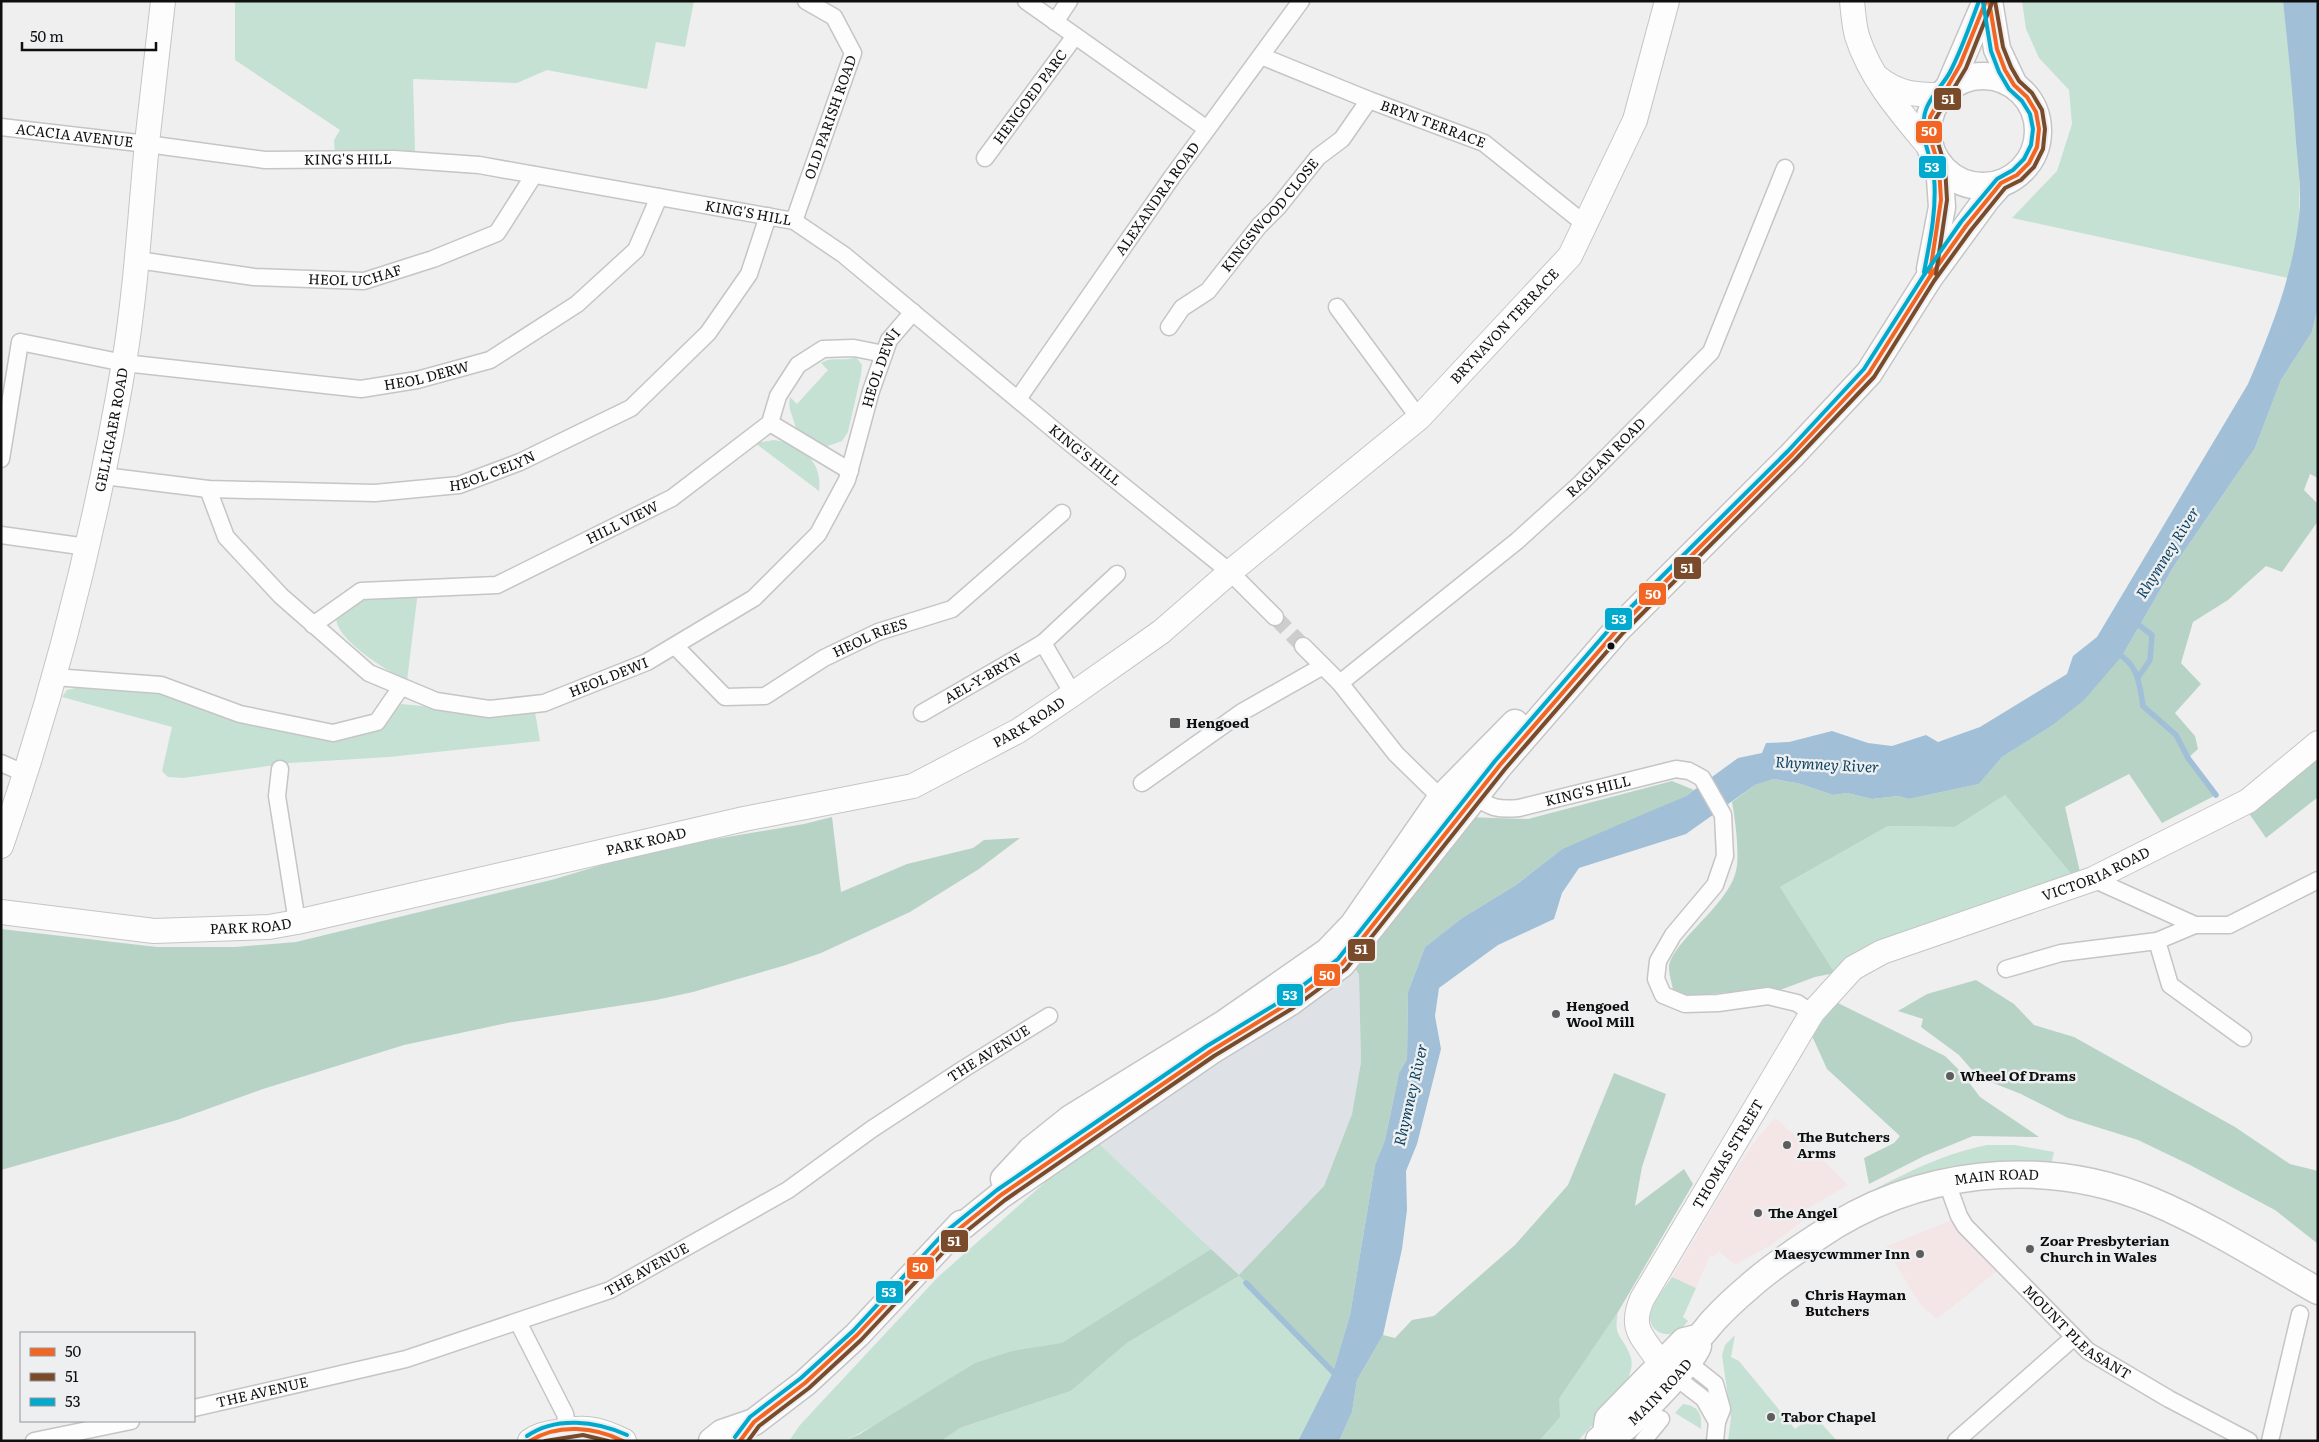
<svg xmlns="http://www.w3.org/2000/svg" width="2319" height="1442" viewBox="0 0 2319 1442" font-family="Literata,serif">
	<style>
		.commercial { fill: #f4e6e6 }
		.built { fill: #dee1e6 }
		.green { fill: #c5e1d3 }
		.forest { fill: #b7d3c5 }
		.water { fill: #a1bfd6 }
		.lines { fill: none; stroke-linecap: round; stroke-linejoin: round }
		.stream { stroke: #a1bfd6; stroke-width: 5.5 }
		.street-tunnel { stroke: #cdcdce; stroke-width: 16; stroke-dasharray: 16 8; stroke-linecap: butt }
		.street-casing { stroke: #c5c5c6; stroke-width: 19 }
		.secondary-casing { stroke: #c5c5c6; stroke-width: 26 }
		.primary-casing { stroke: #c5c5c6; stroke-width: 29 }
		.street { stroke: #fdfdfd; stroke-width: 16 }
		.secondary { stroke: #fdfdfd; stroke-width: 24 }
		.primary { stroke: #fdfdfd; stroke-width: 26 }
		.bus-1-casing { stroke: #eeeff1; stroke-width: 8 }
		.bus-2-casing { stroke: #eeeff1; stroke-width: 8 }
		.bus-3-casing { stroke: #eeeff1; stroke-width: 8 }
		.bus-1 { stroke: #f26522; stroke-width: 4 }
		.bus-2 { stroke: #7a4b2a; stroke-width: 4 }
		.bus-3 { stroke: #00a9ce; stroke-width: 4 }
		.bus-dot { fill: #0f0f10; stroke: #eeeff1; stroke-width: 2 }
		.poi-dot { fill: #5d5d5e; stroke: #eeeff1; stroke-width: 2 }
		.labels { text-anchor: middle; stroke-width: 5; stroke-linejoin: round; paint-order: stroke }
		.street-label { font-size: 14px; fill: #0f0f10; stroke: #eeeff1 }
		.poi-label { font-size: 14px; font-weight: bold; fill: #0f0f10; stroke: #eeeff1; text-anchor: start }
		.water-label { font-size: 15px; font-style: italic; fill: #083f5e; stroke: #eeeff1 }
		.line-badge { stroke: #eeeff1; stroke-width: 2 }
		.badge-label { font-size: 14px; text-anchor: middle; font-weight: bold; fill: #fff }
	</style>
	<rect width="100%" height="100%" fill="#efeff0"/>
	<g class="commercial">
		<polygon points="1775,1118 1821,1158 1848,1185 1807,1209 1811,1215 1771,1245 1735,1265 1719,1251 1714,1257 1710,1255 1696,1288 1672,1277 1734,1172 1756,1140"/>
		<polygon points="1949,1221 1997,1271 1937,1319 1920,1304 1885,1247"/>
	</g>
	<polygon class="built" points="1352,962 1359,975 1361,1062 1352,1114 1324,1186 1239,1276 1094,1139"/>
	<g class="green">
		<polygon points="235,1 694,1 685,47 656,42 647,89 547,70 517,83 413,79 415,151 335,155 334,140 340,130 235,60"/>
		<path d="M2022,1H2283C2291,69 2302,147 2299,214C2299,235 2292,258 2288,278L2012,218L2057,171L2072,124L2069,90L2039,58L2026,29Z"/>
		<path d="M856,357L862,365L861,375L848,432L842,441L825,447L796,429C794,417 787,409 790,397L797,404L828,370L821,363C832,356 844,362 856,357Z"/>
		<path d="M774,440C801,443 823,462 819,491L755,443Z"/>
		<path d="M418,591L407,681C391,673 313,628 343,606C347,603 352,599 356,598C375,592 398,593 418,591Z"/>
		<polygon points="137,686 333,736 401,704 486,712 535,712 540,741 389,757 290,763 183,778 168,777 162,771 172,727 62,697 67,690 79,687"/>
		<polygon points="2005,795 2072,875 1835,973 1780,887 1888,826 1955,827"/>
		<polygon points="1094,1139 1211,1249 1062,1344 1012,1351 845,1441 789,1441 800,1425 938,1277"/>
		<path d="M1987,1145H2015L2054,1152L2051,1165C2003,1161 1958,1164 1912,1179C1883,1189 1850,1208 1822,1222L1820,1219C1874,1190 1927,1157 1987,1145Z"/>
		<polygon points="1239,1276 1333,1372 1298,1441 941,1441 960,1428 1071,1391 1127,1343"/>
		<path d="M1672,1277L1696,1288L1683,1317L1688,1321C1685,1324 1682,1330 1677,1332C1667,1338 1651,1332 1650,1319C1650,1305 1665,1288 1672,1277Z"/>
		<path d="M1618,1312C1613,1338 1622,1334 1630,1355C1641,1381 1594,1422 1578,1441H1539L1559,1417V1399Z"/>
		<polygon points="1735,1335 1731,1357 1739,1361 1795,1429 1814,1415 1837,1441 1728,1441 1731,1418 1722,1355 1725,1345"/>
		<path d="M1683,1404C1699,1406 1702,1414 1701,1429L1675,1413Z"/>
	</g>
	<g class="forest">
		<path d="M2318,307V478L2310,474L2304,490L2318,504V521L2282,572L2266,566L2228,600L2193,622L2181,663L2201,684L2175,713L2195,736L2198,749L2188,758L2216,795L2162,823L2129,774L2065,807L2080,872L2072,875L2005,795L1955,827L1888,826L1780,887L1835,973L1815,977L1780,990L1730,992L1686,997L1673,990C1672,983 1669,975 1669,968C1670,943 1728,906 1736,871C1740,855 1735,818 1732,802L1755,785L1774,779L1801,784L1833,795L1847,793L1872,799L1898,796L1909,799L1979,784L2002,757L2050,727L2122,656L2174,566L2255,448L2281,380L2312,332Z"/>
		<polygon points="2318,755 2318,797 2266,838 2248,812"/>
		<polygon points="1672,781 1694,790 1686,796 1640,817 1562,849 1516,885 1462,918 1425,947 1408,992 1407,1059 1399,1073 1385,1140 1375,1165 1350,1315 1333,1372 1239,1276 1127,1343 1071,1391 960,1428 941,1441 845,1441 860,1434 975,1363 1012,1351 1062,1343 1211,1249 1239,1275 1324,1186 1352,1114 1361,1062 1359,975 1352,962 1466,817 1528,819"/>
		<polygon points="832,817 841,892 907,864 973,848 984,840 1020,838 979,869 910,912 821,953 786,965 693,992 656,1000 507,1023 404,1045 263,1089 177,1120 1,1170 1,929 157,947 235,947 296,942 555,879 651,850 804,824"/>
		<polygon points="1976,980 2014,1004 2034,1025 2074,1037 2235,1127 2290,1164 2318,1171 2318,1244 2275,1210 2190,1165 2138,1140 2068,1118 2021,1094 1978,1077 1959,1055 1921,1027 1923,1019 1898,1011 1927,994"/>
		<polygon points="1836,1002 1945,1056 1962,1073 1980,1097 2039,1137 1973,1136 1924,1156 1869,1184 1864,1158 1894,1143 1900,1136 1827,1069 1812,1036"/>
		<polygon points="1614,1073 1666,1094 1642,1167 1635,1206 1684,1169 1693,1184 1618,1312 1559,1399 1560,1417 1539,1441 1339,1441 1352,1412 1357,1380 1383,1335 1395,1338 1412,1320 1434,1316 1515,1245 1568,1185"/>
	</g>
	<path class="water" d="M2283,1H2318V307L2312,332L2281,380L2255,448L2174,566L2122,656L2084,700L2050,727L2002,757L1979,784L1909,799L1898,796L1872,799L1847,793L1833,795L1801,784L1774,779L1755,785L1686,834L1579,868L1562,893L1554,919L1498,945L1439,988L1435,1016L1441,1049L1417,1144L1406,1171L1407,1210L1402,1249L1383,1335L1357,1380L1352,1412L1339,1441H1298L1333,1372L1350,1315L1375,1165L1385,1140L1399,1073L1407,1059L1408,992L1425,947L1462,918L1516,885L1562,849L1686,796L1738,758L1762,753L1766,743L1789,742L1832,731L1868,743L1892,746L1926,735L1938,742L1980,727L2067,674L2073,656L2097,637L2248,384C2271,330 2293,275 2299,217C2302,192 2298,166 2296,141C2293,94 2288,48 2283,1Z"/>
	<g class="lines">
		<g class="stream">
			<polyline points="2135,622 2152,635 2150,660 2139,676"/>
			<path d="M2116,652C2139,666 2139,682 2143,706L2176,735L2188,758L2216,795"/>
			<polyline points="1246,1283 1333,1372"/>
		</g>
		<polyline class="street-tunnel" points="1275,617 1303,646"/>
		<defs>
			<g id="street">
				<polyline points="1026,1 1207,129"/>
				<polyline points="1055,22 1069,1"/>
				<path id="s1" d="M1261,56L1369,100L1484,143L1586,225"/>
				<path id="s2" d="M1,127L147,144L265,160L394,159L479,165L794,221L844,255L1065,439L1230,572L1275,617"/>
				<path id="s3" d="M985,158L1075,36"/>
				<path id="s4" d="M794,221L853,53L834,17L806,1"/>
				<path id="s5" d="M138,260L254,277L364,281L433,259L497,233L534,175"/>
				<polyline points="1337,307 1419,418"/>
				<path id="s6" d="M1169,327L1182,308L1208,291L1259,226L1278,207L1318,157L1342,139L1369,100"/>
				<path id="s7" d="M1018,399L1172,177L1301,1"/>
				<polyline points="770,423 850,471"/>
				<path id="s8" d="M1,459L20,342L124,363L361,389L417,380L490,360L577,304L636,250L659,197"/>
				<path id="s9" d="M104,476L208,489L375,493L459,485L520,462L631,408L708,333L749,274L768,216"/>
				<path id="s10" d="M208,489L226,537L281,596L369,673L436,701L489,709L544,703L647,662L754,598L818,534L847,480L871,391L889,340L913,312"/>
				<polyline points="1,535 87,547"/>
				<path id="s11" d="M313,625L361,591L497,585L672,498L770,423L778,396L798,365L823,349L854,348L884,354"/>
				<polyline points="1043,643 1073,694"/>
				<path id="s12" d="M675,646L725,697L765,696L824,658L878,632L952,609L1062,513"/>
				<polyline points="1303,646 1340,683 1396,754 1441,798"/>
				<polyline points="54,677 161,685 240,714 333,733 377,722 401,687"/>
				<path id="s13" d="M1340,683L1517,541L1581,483L1711,352L1785,168"/>
				<path id="s14" d="M922,713L1043,643L1117,574"/>
				<polyline points="1,763 26,774"/>
				<polyline points="280,769 277,796 297,922"/>
				<polyline points="1142,783 1242,712 1323,666"/>
				<path id="s15" d="M1474,796C1491,808 1498,810 1519,808L1676,769L1689,771L1702,778L1723,815L1725,856L1715,885L1673,935L1658,961L1656,979L1663,995L1685,1004L1718,1003L1768,996L1797,1003L1812,1013"/>
				<polyline points="2093,879 2195,925 2229,925 2318,880"/>
				<polyline points="2195,925 2157,941 2170,985 2243,1038"/>
				<polyline points="2006,969 2061,953 2157,941"/>
				<path id="s16" d="M1946,1180L1959,1216L1965,1226L2088,1351L2169,1399L2249,1441"/>
				<polyline points="518,1322 565,1414 570,1439"/>
				<polyline points="1681,1357 1715,1384 1722,1409 1717,1422 1715,1441"/>
				<polyline points="1669,1372 1704,1399 1717,1422"/>
				<path id="s17" d="M194,1408L406,1359L610,1290L788,1190L872,1129L965,1068L1049,1016"/>
				<polyline points="34,1441 131,1421"/>
				<polyline points="1643,1441 1661,1419"/>
				<polyline points="1956,1441 2073,1338"/>
				<polyline points="2270,1441 2300,1314"/>
			</g>
			<g id="secondary">
				<path d="M1852,1C1853,12 1854,25 1857,36C1871,80 1902,114 1931,149"/>
				<path d="M1877,77C1897,94 1916,95 1941,95"/>
				<path id="s18" d="M1,846C56,688 96,527 124,363C136,290 140,217 147,143C152,96 158,49 163,1"/>
				<path id="s19" d="M1,912L154,931L269,927L297,922L744,819L913,786L1018,731L1073,694L1161,632L1230,572L1419,418L1570,256L1635,120L1667,1"/>
				<path id="s20" d="M1661,1365C1645,1337 1628,1332 1642,1299L1812,1013L1853,968L1882,952L2093,879L2248,801L2318,743"/>
				<path d="M530,1441C538,1435 546,1434 556,1432C584,1426 598,1428 624,1441"/>
			</g>
			<g id="primary">
				<polyline points="1989,1 1997,49 2014,85"/>
				<circle cx="1983" cy="131" r="55"/>
				<polyline points="1949,87 1986,1"/>
				<polyline points="1930,269 1942,207 1939,164"/>
				<polyline points="1004,1179 1031,1150 1071,1118 1225,1023 1327,952 1353,925 1441,798 1515,723"/>
				<polyline points="949,1237 1001,1195 1211,1051 1289,1003 1342,964 1500,765 1618,629 1792,455 1869,373 1929,278 1986,200 2001,183"/>
				<path id="s21" d="M1606,1433L1608,1419L1684,1341C1689,1340 1695,1339 1699,1337C1704,1333 1709,1325 1714,1320C1725,1308 1737,1297 1750,1286C1770,1268 1794,1252 1817,1237C1915,1170 2041,1155 2152,1201C2209,1225 2264,1260 2318,1291"/>
				<path id="s22" d="M1599,1440C1608,1431 1615,1435 1623,1429C1636,1419 1697,1358 1698,1346"/>
				<polyline points="712,1441 722,1433 754,1422 805,1383 857,1335 961,1224"/>
			</g>
		</defs>
		<use href="#street" class="street-casing"/>
		<use href="#secondary" class="secondary-casing"/>
		<use href="#primary" class="primary-casing"/>
		<use href="#street" class="street"/>
		<use href="#secondary" class="secondary"/>
		<use href="#primary" class="primary"/>
		<defs>
			<g id="bus-1">
				<polyline points="1930,273 1941,200 1939,167 1929,134 1930,117 1960,65 1986,1"/>
				<path d="M530,1441C558,1423 595,1427 623,1441"/>
				<polyline points="740,1441 754,1422 805,1383 857,1335 949,1237 1001,1195 1211,1051 1289,1003 1342,964 1500,765 1618,629 1792,455 1869,373 1929,278 1966,226 2001,183 2017,175 2029,163 2037,147 2039,129 2036,112 2027,97 2014,85 2005,70 1997,49 1989,1"/>
			</g>
			<g id="bus-2">
				<polyline points="1936,274 1947,200 1945,166 1935,133 1936,118 1966,68 1992,3"/>
				<polyline points="545,1441 583,1435 608,1441"/>
				<polyline points="748,1441 759,1426 809,1388 861,1340 953,1242 1005,1200 1214,1056 1293,1008 1346,969 1505,769 1623,633 1796,459 1874,377 1934,281 1971,230 2005,188 2021,180 2034,167 2043,149 2045,129 2042,110 2032,93 2019,81 2011,67 2003,47 1995,1"/>
			</g>
			<g id="bus-3">
				<path d="M1924,272C1930,241 1937,209 1934,177C1932,157 1920,139 1924,118C1926,100 1942,87 1950,72C1962,49 1970,25 1979,1"/>
				<path d="M527,1436C556,1416 596,1421 627,1435"/>
				<polyline points="735,1437 750,1417 801,1378 853,1331 944,1233 997,1190 1207,1046 1286,998 1338,959 1495,761 1613,625 1788,451 1864,369 1924,275 1961,222 1997,179 2013,170 2024,159 2031,145 2033,129 2030,114 2022,101 2009,89 1999,72 1991,51 1983,2"/>
			</g>
		</defs>
		<use href="#bus-1" class="bus-1-casing"/>
		<use href="#bus-2" class="bus-2-casing"/>
		<use href="#bus-3" class="bus-3-casing"/>
		<use href="#bus-1" class="bus-1"/>
		<use href="#bus-2" class="bus-2"/>
		<use href="#bus-3" class="bus-3"/>
	</g>
	<circle class="bus-dot" cx="1611" cy="646" r="4.5"/>
	<g class="poi-dot">
		<rect x="1169" y="717" width="12" height="12" rx="2.5"/>
		<circle cx="1556" cy="1014" r="5"/>
		<circle cx="1950" cy="1076" r="5"/>
		<circle cx="1787" cy="1145" r="5"/>
		<circle cx="1758" cy="1213" r="5"/>
		<circle cx="2030" cy="1249" r="5"/>
		<circle cx="1920" cy="1254" r="5"/>
		<circle cx="1795" cy="1303" r="5"/>
		<circle cx="1771" cy="1417" r="5"/>
	</g>
	<g class="labels">
		<g class="street-label">
			<text dy="5" stroke="none"><textPath href="#s3" startOffset="76">HENGOED PARC</textPath></text>
			<text dy="5" stroke="none"><textPath href="#s4" startOffset="110">OLD PARISH ROAD</textPath></text>
			<text dy="5" stroke="none"><textPath href="#s1" startOffset="185">BRYN TERRACE</textPath></text>
			<text dy="5" stroke="none"><textPath href="#s2" startOffset="74">ACACIA AVENUE</textPath></text>
			<text dy="5" stroke="none"><textPath href="#s2" startOffset="349">KING'S HILL</textPath></text>
			<text dy="5" stroke="none"><textPath href="#s7" startOffset="244">ALEXANDRA ROAD</textPath></text>
			<text dy="5" stroke="none"><textPath href="#s2" startOffset="754">KING'S HILL</textPath></text>
			<text dy="5" stroke="none"><textPath href="#s6" startOffset="152">KINGSWOOD CLOSE</textPath></text>
			<text dy="5" stroke="none"><textPath href="#s5" startOffset="219">HEOL UCHAF</textPath></text>
			<text dy="5" stroke="none"><textPath href="#s19" startOffset="1682">BRYNAVON TERRACE</textPath></text>
			<text dy="5" stroke="none"><textPath href="#s10" startOffset="935">HEOL DEWI</textPath></text>
			<text dy="5" stroke="none"><textPath href="#s8" startOffset="530">HEOL DERW</textPath></text>
			<text dy="5" stroke="none"><textPath href="#s18" startOffset="431">GELLIGAER ROAD</textPath></text>
			<text dy="5" stroke="none"><textPath href="#s2" startOffset="1174">KING'S HILL</textPath></text>
			<text dy="5" stroke="none"><textPath href="#s13" startOffset="349">RAGLAN ROAD</textPath></text>
			<text dy="5" stroke="none"><textPath href="#s9" startOffset="392">HEOL CELYN</textPath></text>
			<text dy="5" stroke="none"><textPath href="#s11" startOffset="335">HILL VIEW</textPath></text>
			<text dy="5" stroke="none"><textPath href="#s12" startOffset="232">HEOL REES</textPath></text>
			<text dy="5" stroke="none"><textPath href="#s10" startOffset="500">HEOL DEWI</textPath></text>
			<text dy="5" stroke="none"><textPath href="#s14" startOffset="70">AEL-Y-BRYN</textPath></text>
			<text dy="5" stroke="none"><textPath href="#s19" startOffset="1061">PARK ROAD</textPath></text>
			<text dy="5" stroke="none"><textPath href="#s15" startOffset="119">KING'S HILL</textPath></text>
			<text dy="5" stroke="none"><textPath href="#s19" startOffset="656">PARK ROAD</textPath></text>
			<text dy="5" stroke="none"><textPath href="#s20" startOffset="728">VICTORIA ROAD</textPath></text>
			<text dy="5" stroke="none"><textPath href="#s19" startOffset="251">PARK ROAD</textPath></text>
			<text dy="5" stroke="none"><textPath href="#s17" startOffset="880">THE AVENUE</textPath></text>
			<text dy="5" stroke="none"><textPath href="#s20" startOffset="242">THOMAS STREET</textPath></text>
			<text dy="5" stroke="none"><textPath href="#s21" startOffset="486">MAIN ROAD</textPath></text>
			<text dy="5" stroke="none"><textPath href="#s17" startOffset="475">THE AVENUE</textPath></text>
			<text dy="5" stroke="none"><textPath href="#s16" startOffset="205">MOUNT PLEASANT</textPath></text>
			<text dy="5" stroke="none"><textPath href="#s22" startOffset="79">MAIN ROAD</textPath></text>
			<text dy="5" stroke="none"><textPath href="#s17" startOffset="70">THE AVENUE</textPath></text>
		</g>
		<g class="poi-label">
			<text x="1186" y="728">Hengoed</text>
			<text x="1566" y="1011">Hengoed<tspan x="1566" dy="16">Wool Mill</tspan></text>
			<text x="1960" y="1081">Wheel Of Drams</text>
			<text x="1797" y="1142">The Butchers<tspan x="1797" dy="16">Arms</tspan></text>
			<text x="1768" y="1218">The Angel</text>
			<text x="2040" y="1246">Zoar Presbyterian<tspan x="2040" dy="16">Church in Wales</tspan></text>
			<text x="1910" y="1259" text-anchor="end">Maesycwmmer Inn</text>
			<text x="1805" y="1300">Chris Hayman<tspan x="1805" dy="16">Butchers</tspan></text>
			<text x="1781" y="1422">Tabor Chapel</text>
		</g>
		<g class="water-label">
			<text transform="translate(2168 553) rotate(-58)" y="5">Rhymney River</text>
			<text transform="translate(1827 765) rotate(3)" y="5">Rhymney River</text>
			<text transform="translate(1411 1095) rotate(-77)" y="5">Rhymney River</text>
		</g>
	</g>
	<g class="line-badge">
		<rect x="1933" y="87" width="29" height="24" rx="5" fill="#7a4b2a"/>
		<rect x="1915" y="120" width="28" height="24" rx="5" fill="#f26522"/>
		<rect x="1918" y="155" width="29" height="24" rx="5" fill="#00a9ce"/>
		<rect x="1673" y="556" width="29" height="24" rx="5" fill="#7a4b2a"/>
		<rect x="1638" y="582" width="29" height="24" rx="5" fill="#f26522"/>
		<rect x="1604" y="607" width="29" height="24" rx="5" fill="#00a9ce"/>
		<rect x="1347" y="938" width="29" height="24" rx="5" fill="#7a4b2a"/>
		<rect x="1313" y="963" width="28" height="24" rx="5" fill="#f26522"/>
		<rect x="1276" y="983" width="28" height="24" rx="5" fill="#00a9ce"/>
		<rect x="940" y="1229" width="29" height="24" rx="5" fill="#7a4b2a"/>
		<rect x="906" y="1256" width="29" height="24" rx="5" fill="#f26522"/>
		<rect x="875" y="1280" width="29" height="24" rx="5" fill="#00a9ce"/>
	</g>
	<g class="badge-label">
		<text x="1948" y="104">51</text>
		<text x="1929" y="136">50</text>
		<text x="1932" y="172">53</text>
		<text x="1687" y="573">51</text>
		<text x="1653" y="599">50</text>
		<text x="1619" y="624">53</text>
		<text x="1361" y="954">51</text>
		<text x="1327" y="980">50</text>
		<text x="1290" y="1000">53</text>
		<text x="954" y="1246">51</text>
		<text x="920" y="1272">50</text>
		<text x="889" y="1297">53</text>
	</g>
	<rect width="2319" height="1442" fill="none" stroke="#0f0f10" stroke-width="5"/>
	<rect x="20" y="1332" width="175" height="90" fill="#eeeff1" stroke="#959597"/>
	<rect x="30" y="1348" width="25" height="8" fill="#f26522" stroke="#959597"/>
	<text x="65" y="1357" font-size="15" fill="#0f0f10">50</text>
	<rect x="30" y="1373" width="25" height="8" fill="#7a4b2a" stroke="#959597"/>
	<text x="65" y="1382" font-size="15" fill="#0f0f10">51</text>
	<rect x="30" y="1398" width="25" height="8" fill="#00a9ce" stroke="#959597"/>
	<text x="65" y="1407" font-size="15" fill="#0f0f10">53</text>
	<path d="M22 42v8h134v-8" fill="none" stroke="#0f0f10" stroke-width="2.5"/>
	<text x="30" y="42" font-size="15" fill="#0f0f10" stroke="#eeeff1" stroke-width="4" paint-order="stroke">50 m</text>
</svg>
